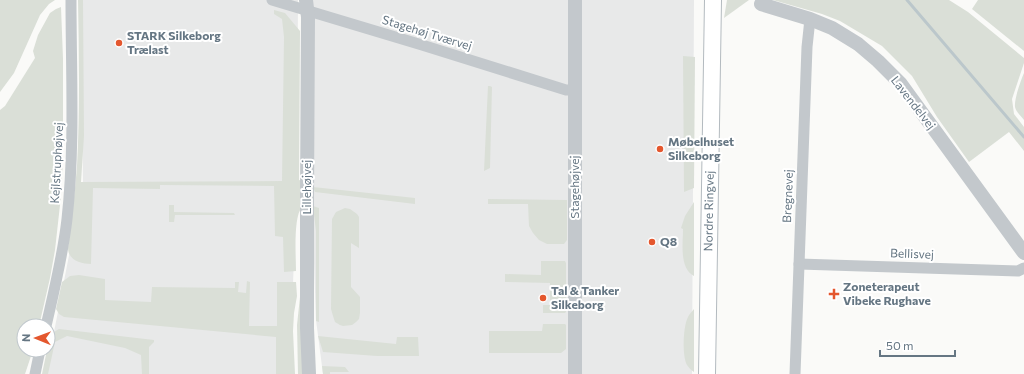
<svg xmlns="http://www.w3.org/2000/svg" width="1024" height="374" viewBox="0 0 1024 374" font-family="Commissioner,sans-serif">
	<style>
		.built { fill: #e8e9e9 }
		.green { fill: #dadfd7 }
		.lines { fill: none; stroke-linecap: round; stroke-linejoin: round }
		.stream { stroke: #bbc7cb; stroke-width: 3 }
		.secondary-casing { stroke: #b3babf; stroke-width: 18 }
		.minor { stroke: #c3c8cc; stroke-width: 11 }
		.tertiary { stroke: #c3c8cc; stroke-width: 14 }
		.secondary { stroke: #fff; stroke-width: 16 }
		.poi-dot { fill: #e4572e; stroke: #fff; stroke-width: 1.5 }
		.labels { text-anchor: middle; stroke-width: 4; stroke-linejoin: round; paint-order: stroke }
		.street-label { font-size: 12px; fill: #657683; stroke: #fff }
		.poi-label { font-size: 12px; font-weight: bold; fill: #657683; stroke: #fff; text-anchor: start }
	</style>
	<rect width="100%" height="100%" fill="#fafaf8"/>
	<g class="built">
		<polygon points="81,0 298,0 297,178 291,337 292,374 44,374 54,332 83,184"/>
		<polygon points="312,0 694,0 692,374 323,374 316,320 312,205"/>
	</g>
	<g class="green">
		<polygon points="0,0 55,0 49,4 40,15 14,73 0,92"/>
		<path d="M78,0H83L84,136L81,182L282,181L284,37L282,19L274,14V10L285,13L300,31L299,180L302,181V207C293,217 296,257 296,271L284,272L283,237L275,236L274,186L160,185V189L93,188L91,264C81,264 68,260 68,248C71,221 75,193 77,166C80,111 79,55 78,0Z"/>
		<polygon points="727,0 749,0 724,18"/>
		<polygon points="773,0 949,0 968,12 1024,58 1024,63 1012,99 1014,114 1024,127 1024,151 1009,132 969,162 937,117 912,76 882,46 840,21 822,14"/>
		<polygon points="978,0 1024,0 1024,51 972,9"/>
		<polygon points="61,7 63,59 63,158 61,196 55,250 50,278 39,326 24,326 24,350 33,350 25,374 0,374 0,110 5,106 35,58 33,51 38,35 50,13 56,9"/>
		<polygon points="683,56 695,57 694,188 684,192"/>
		<path d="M1024,73V120C1021,116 1016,112 1015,107C1014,99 1021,80 1024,73Z"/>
		<polygon points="488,86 490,86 492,87 490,168 484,171"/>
		<polygon points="313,187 415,198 415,204 315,192"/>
		<polygon points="488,199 567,200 567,240 564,244 547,244 539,240 533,233 529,226 528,204 488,204"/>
		<path d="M694,202V276C679,268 683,243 683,229L681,228L685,216Z"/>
		<polygon points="169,205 174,205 174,212 234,213 235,215 175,215 174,222 169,222"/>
		<polygon points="313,206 319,208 319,322 316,321 316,231"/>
		<polygon points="345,208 350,209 357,214 359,217 359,248 351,243 351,287 360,297 360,313 359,319 356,322 352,325 343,326 340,325 335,322 333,316 331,309 332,219 336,212"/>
		<polygon points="541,261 565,261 566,263 566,312 565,313 543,313 543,305 550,305 550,283 505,282 505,274 541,275"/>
		<polygon points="79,275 105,279 105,300 151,302 152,287 235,288 235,282 239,282 238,292 246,293 247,281 250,282 249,326 277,326 277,282 296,282 297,296 294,313 293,331 295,374 276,374 276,337 64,317 59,314 56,309 62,282 70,276"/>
		<polygon points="300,297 303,374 298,374 297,325"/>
		<path d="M694,309V372C691,370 689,368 687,365C682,356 683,326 688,317C689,314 692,312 694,309Z"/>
		<polygon points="543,324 565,324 566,325 566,349 561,353 489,353 489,331 542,331"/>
		<path d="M59,329L154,340V342L149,347V374H142L141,355L125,348L67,336L55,342L48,374H42L47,350H48C48,341 50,333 59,329Z"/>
		<polygon points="318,336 396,344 397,337 418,337 419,356 377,356 323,352"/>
		<polygon points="322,366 345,367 349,372 330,372 330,374 323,374"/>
	</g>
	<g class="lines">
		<polyline class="stream" points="907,0 1024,137"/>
		<defs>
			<polyline id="secondary" points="707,374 713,0"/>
		</defs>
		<use href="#secondary" class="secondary-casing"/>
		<g class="minor">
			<polyline points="272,0 422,45 566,90 575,90"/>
			<polyline points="799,264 1018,271 1024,268"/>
			<path d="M46,326C54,291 63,255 67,219C75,146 71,73 71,0"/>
			<polyline points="35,374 40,350"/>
			<polyline points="795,374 807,47 810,19"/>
		</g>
		<g class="tertiary">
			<polyline points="306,0 308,17 307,198 307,328 309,374"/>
			<polyline points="761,4 810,19 832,28 858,44 878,61 901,84 1024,253"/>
			<polyline points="575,374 575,0"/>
		</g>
		<use href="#secondary" class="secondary"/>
	</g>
	<g class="poi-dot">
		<circle cx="119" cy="43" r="4"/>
		<circle cx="660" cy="149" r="4"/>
		<circle cx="652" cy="242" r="4"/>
		<path d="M832 288h4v4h4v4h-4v4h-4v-4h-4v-4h4z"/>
		<circle cx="543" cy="298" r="4"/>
	</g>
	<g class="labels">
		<g class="street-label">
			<text transform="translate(427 33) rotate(17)" y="4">Stagehøj Tværvej</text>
			<text transform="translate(913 103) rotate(52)" y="4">Lavendelvej</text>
			<text transform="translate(57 163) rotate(-87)" y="4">Kejlstruphøjvej</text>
			<text transform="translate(307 187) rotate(-90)" y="4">Lillehøjvej</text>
			<text transform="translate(575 187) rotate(-90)" y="4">Stagehøjvej</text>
			<text transform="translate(788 196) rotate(-88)" y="4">Bregnevej</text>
			<text transform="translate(709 211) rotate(-89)" y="4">Nordre Ringvej</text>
			<text transform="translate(912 254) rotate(2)" y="4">Bellisvej</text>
		</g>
		<g class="poi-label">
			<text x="127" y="40">STARK Silkeborg<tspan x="127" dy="14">Trælast</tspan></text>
			<text x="668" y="146">Møbelhuset<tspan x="668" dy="14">Silkeborg</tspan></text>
			<text x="660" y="246">Q8</text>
			<text x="843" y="291">Zoneterapeut<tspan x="843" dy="14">Vibeke Rughave</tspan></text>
			<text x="551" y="295">Tal &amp; Tanker<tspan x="551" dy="14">Silkeborg</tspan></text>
		</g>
	</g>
	<g transform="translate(36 338) rotate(271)"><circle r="19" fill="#ffffff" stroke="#c1c8cd"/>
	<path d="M0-3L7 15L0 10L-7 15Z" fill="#e4572e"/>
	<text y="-6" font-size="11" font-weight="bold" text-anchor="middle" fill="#657683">N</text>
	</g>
	<path d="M880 350v6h75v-6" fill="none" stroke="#657683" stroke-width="2"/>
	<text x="886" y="350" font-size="12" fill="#657683" stroke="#ffffff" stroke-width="3" paint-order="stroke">50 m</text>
</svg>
